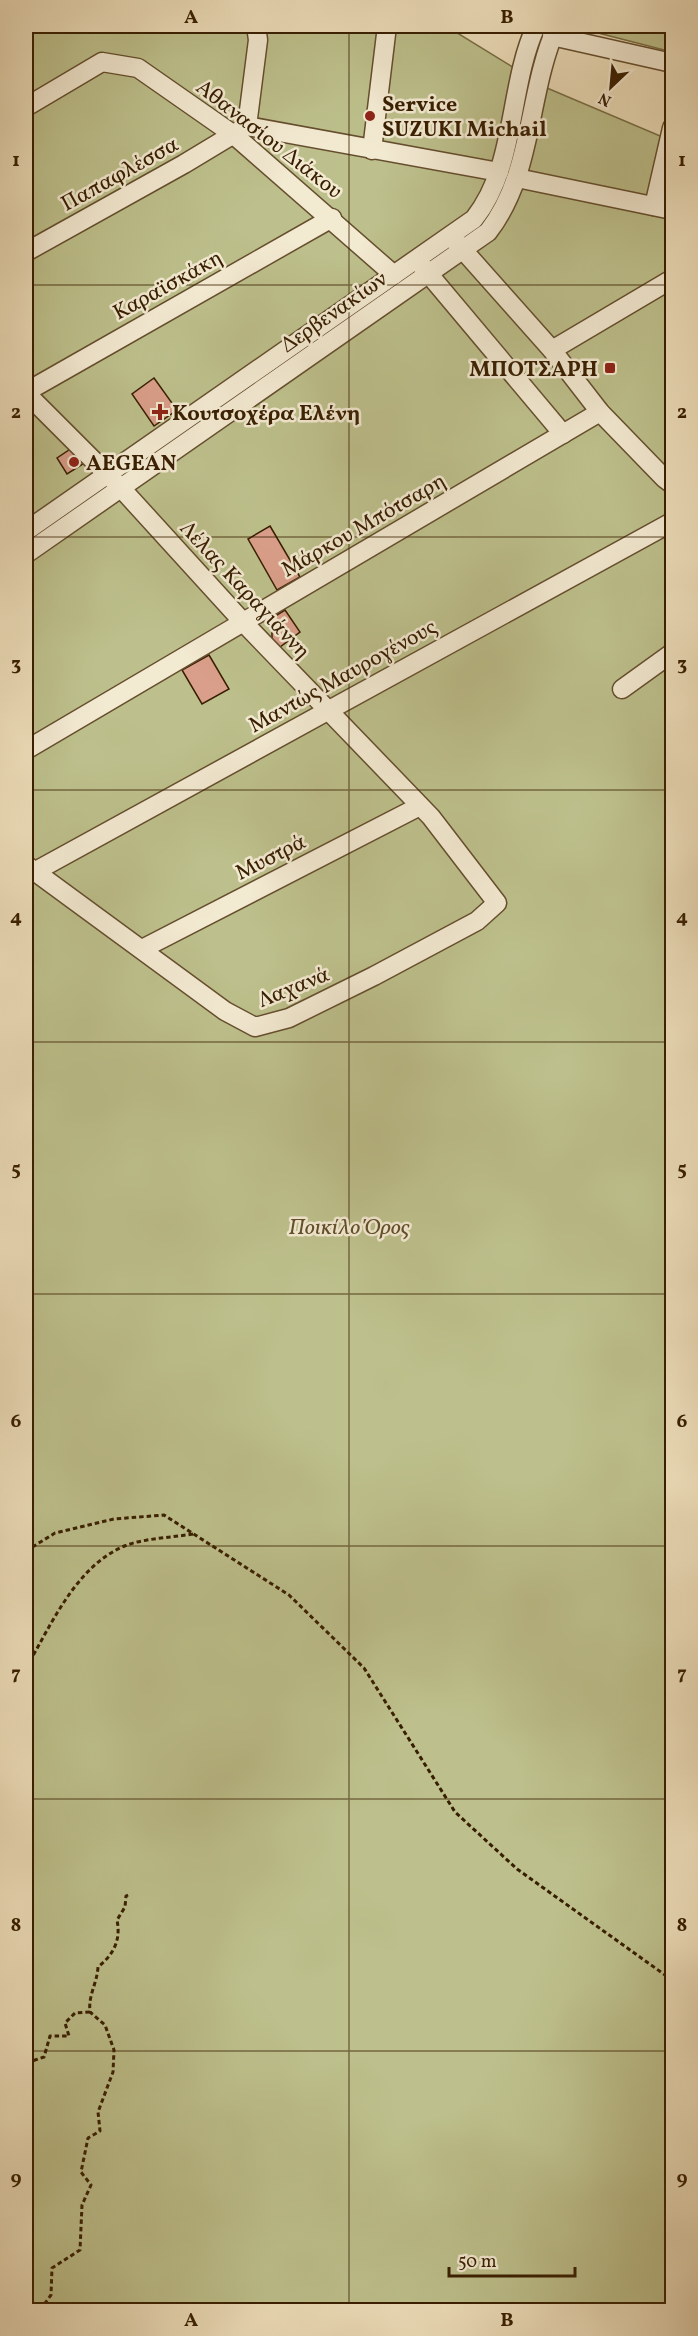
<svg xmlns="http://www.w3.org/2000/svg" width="698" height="2336" viewBox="0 0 698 2336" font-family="Vollkorn,serif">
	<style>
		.green { fill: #bdc08c; stroke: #7a6f46; stroke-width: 1.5 }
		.building { fill: #da9f8a; stroke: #381e00; stroke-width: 1.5 }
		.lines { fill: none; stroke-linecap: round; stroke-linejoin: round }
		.minor-casing { stroke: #654e2e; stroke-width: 21 }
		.path { stroke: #381e00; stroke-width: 3; stroke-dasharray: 4.5 3; stroke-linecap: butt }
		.minor { stroke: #f3ead2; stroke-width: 18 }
		.grid { fill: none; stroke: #381e00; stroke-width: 1.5; stroke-opacity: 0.55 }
		.poi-dot { fill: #8f2418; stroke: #f3ead2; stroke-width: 2 }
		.labels { text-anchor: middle; stroke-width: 5; stroke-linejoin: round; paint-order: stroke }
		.poi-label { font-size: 22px; font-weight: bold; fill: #381e00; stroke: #f3ead2; text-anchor: start }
		.street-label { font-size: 22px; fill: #381e00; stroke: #f3ead2 }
		.park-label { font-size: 22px; font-style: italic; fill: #604f2a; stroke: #f3ead2 }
		.neatline { fill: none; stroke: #381e00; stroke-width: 2 }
		.grid-label { font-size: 20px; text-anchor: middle; font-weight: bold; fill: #381e00 }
	</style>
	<rect width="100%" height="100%" fill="#eddeba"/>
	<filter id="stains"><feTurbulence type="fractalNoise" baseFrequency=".00333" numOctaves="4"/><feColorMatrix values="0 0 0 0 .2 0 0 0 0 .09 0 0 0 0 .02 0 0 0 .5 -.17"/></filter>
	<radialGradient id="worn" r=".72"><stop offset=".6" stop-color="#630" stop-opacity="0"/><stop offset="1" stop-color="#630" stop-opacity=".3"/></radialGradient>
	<g class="green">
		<polygon points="26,26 446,26 547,88 672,141 672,2310 26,2310"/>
		<polygon points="576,26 672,26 672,52 575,27"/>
	</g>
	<g class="building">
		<polygon points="154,378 177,410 154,426 132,394"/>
		<polygon points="75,446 86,462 67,474 57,458"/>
		<polygon points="270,526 300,577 277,590 248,539"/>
		<polygon points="285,610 300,632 280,647 272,639 272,618"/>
		<polygon points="209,655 229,689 202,704 182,670"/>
	</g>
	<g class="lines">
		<defs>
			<g id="minor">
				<polyline points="552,36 672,63"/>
				<polyline points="26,107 102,62 138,68 234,135 394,275"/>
				<polyline points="247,126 258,40 256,26"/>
				<polyline points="372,150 387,26"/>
				<polyline points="517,178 672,210"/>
				<polyline points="654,206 672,128"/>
				<polyline points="456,242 552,350 600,412 664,478 672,484"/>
				<polyline points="26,252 184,164 247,126 499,172"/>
				<polyline points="422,266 563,434"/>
				<polyline points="552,350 672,279"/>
				<polyline points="26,392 332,218"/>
				<polyline points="26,393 121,488 243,622 431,817 497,903 477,921 374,976 289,1018 255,1027 225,1011 26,865"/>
				<path d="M26,531L474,219C517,165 508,87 536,26"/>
				<path d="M26,554L488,232C534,173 527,92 557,26"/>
				<polyline points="622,689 672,653"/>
				<polyline points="26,750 600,412"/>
				<polyline points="34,872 672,522"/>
				<polyline points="142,949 420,806"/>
			</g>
		</defs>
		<use href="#minor" class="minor-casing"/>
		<g class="path">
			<polyline points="26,1551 55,1533 114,1519 164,1515 289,1595 364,1668 455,1812 517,1869 672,1980"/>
			<path d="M26,1668C53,1622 80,1556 137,1542C155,1538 174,1537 193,1534"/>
			<polyline points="26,2073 32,2061 44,2057 50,2036 69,2036 65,2023 75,2013 90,2012"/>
			<path d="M40,2310L51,2295L52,2268L80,2250L82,2205L91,2185L81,2172L88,2138L100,2131L98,2112L113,2072L114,2050L105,2025L90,2012C88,1995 97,1984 98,1967C114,1954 121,1940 117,1920L125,1907L126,1896L130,1894"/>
		</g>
		<use href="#minor" class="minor"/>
	</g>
	<path class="grid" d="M349,26V2310M26,285H672M26,537H672M26,790H672M26,1042H672M26,1294H672M26,1546H672M26,1799H672M26,2051H672"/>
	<g class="poi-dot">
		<circle cx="370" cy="116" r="6"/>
		<rect x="604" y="362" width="12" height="12" rx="3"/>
		<path d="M157 403h6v6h6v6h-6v6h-6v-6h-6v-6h6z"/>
		<circle cx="74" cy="462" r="6"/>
	</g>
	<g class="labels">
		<g class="poi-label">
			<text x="382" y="111">Service<tspan x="382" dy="25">SUZUKI Michail</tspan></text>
			<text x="598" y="376" text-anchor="end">ΜΠΟΤΣΑΡΗ</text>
			<text x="172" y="420">Κουτσοχέρα Ελένη</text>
			<text x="86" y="470">AEGEAN</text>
		</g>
		<g class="street-label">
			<text transform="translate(270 138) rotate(38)" y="8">Αθανασίου Διάκου</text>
			<text transform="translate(119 173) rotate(-29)" y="8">Παπαφλέσσα</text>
			<text transform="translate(167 284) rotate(-29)" y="8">Καραϊσκάκη</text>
			<text transform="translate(333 311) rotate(-35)" y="8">Δερβενακίων</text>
			<text transform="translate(363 524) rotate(-30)" y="8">Μάρκου Μπότσαρη</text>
			<text transform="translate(246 589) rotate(47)" y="8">Λέλας Καραγιάννη</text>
			<text transform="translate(342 675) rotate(-29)" y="8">Μαντώς Μαυρογένους</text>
			<text transform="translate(270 856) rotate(-27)" y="8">Μυστρά</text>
			<text transform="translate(293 986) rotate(-22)" y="8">Λαχανά</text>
		</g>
		<g class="park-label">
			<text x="349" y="1234">Ποικίλο Όρος</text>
		</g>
	</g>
	<rect width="698" height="2336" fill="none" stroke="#eddeba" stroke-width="66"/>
	<g transform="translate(611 87) rotate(206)" stroke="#f3ead2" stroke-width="4.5" paint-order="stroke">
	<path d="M0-4.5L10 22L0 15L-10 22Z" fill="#381e00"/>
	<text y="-9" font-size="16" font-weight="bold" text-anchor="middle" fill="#381e00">N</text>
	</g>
	<path d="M449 2267v9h126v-9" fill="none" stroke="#381e00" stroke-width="3"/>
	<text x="458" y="2267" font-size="18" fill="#381e00" stroke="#f3ead2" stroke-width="4.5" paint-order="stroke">50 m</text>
	<rect x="33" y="33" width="632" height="2270" class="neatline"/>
	<g class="grid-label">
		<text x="191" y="23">A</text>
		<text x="507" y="23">B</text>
		<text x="16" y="166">1</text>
		<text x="682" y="166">1</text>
		<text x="16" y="418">2</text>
		<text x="682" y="418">2</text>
		<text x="16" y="670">3</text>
		<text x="682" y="670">3</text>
		<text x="16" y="923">4</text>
		<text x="682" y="923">4</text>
		<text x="16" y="1175">5</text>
		<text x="682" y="1175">5</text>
		<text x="16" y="1427">6</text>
		<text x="682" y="1427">6</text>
		<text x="16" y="1679">7</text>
		<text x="682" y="1679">7</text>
		<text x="16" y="1931">8</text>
		<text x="682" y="1931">8</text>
		<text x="16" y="2184">9</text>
		<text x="682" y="2184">9</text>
		<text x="191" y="2326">A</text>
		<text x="507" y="2326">B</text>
	</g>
	<rect width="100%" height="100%" filter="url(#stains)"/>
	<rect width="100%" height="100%" fill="url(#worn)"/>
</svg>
